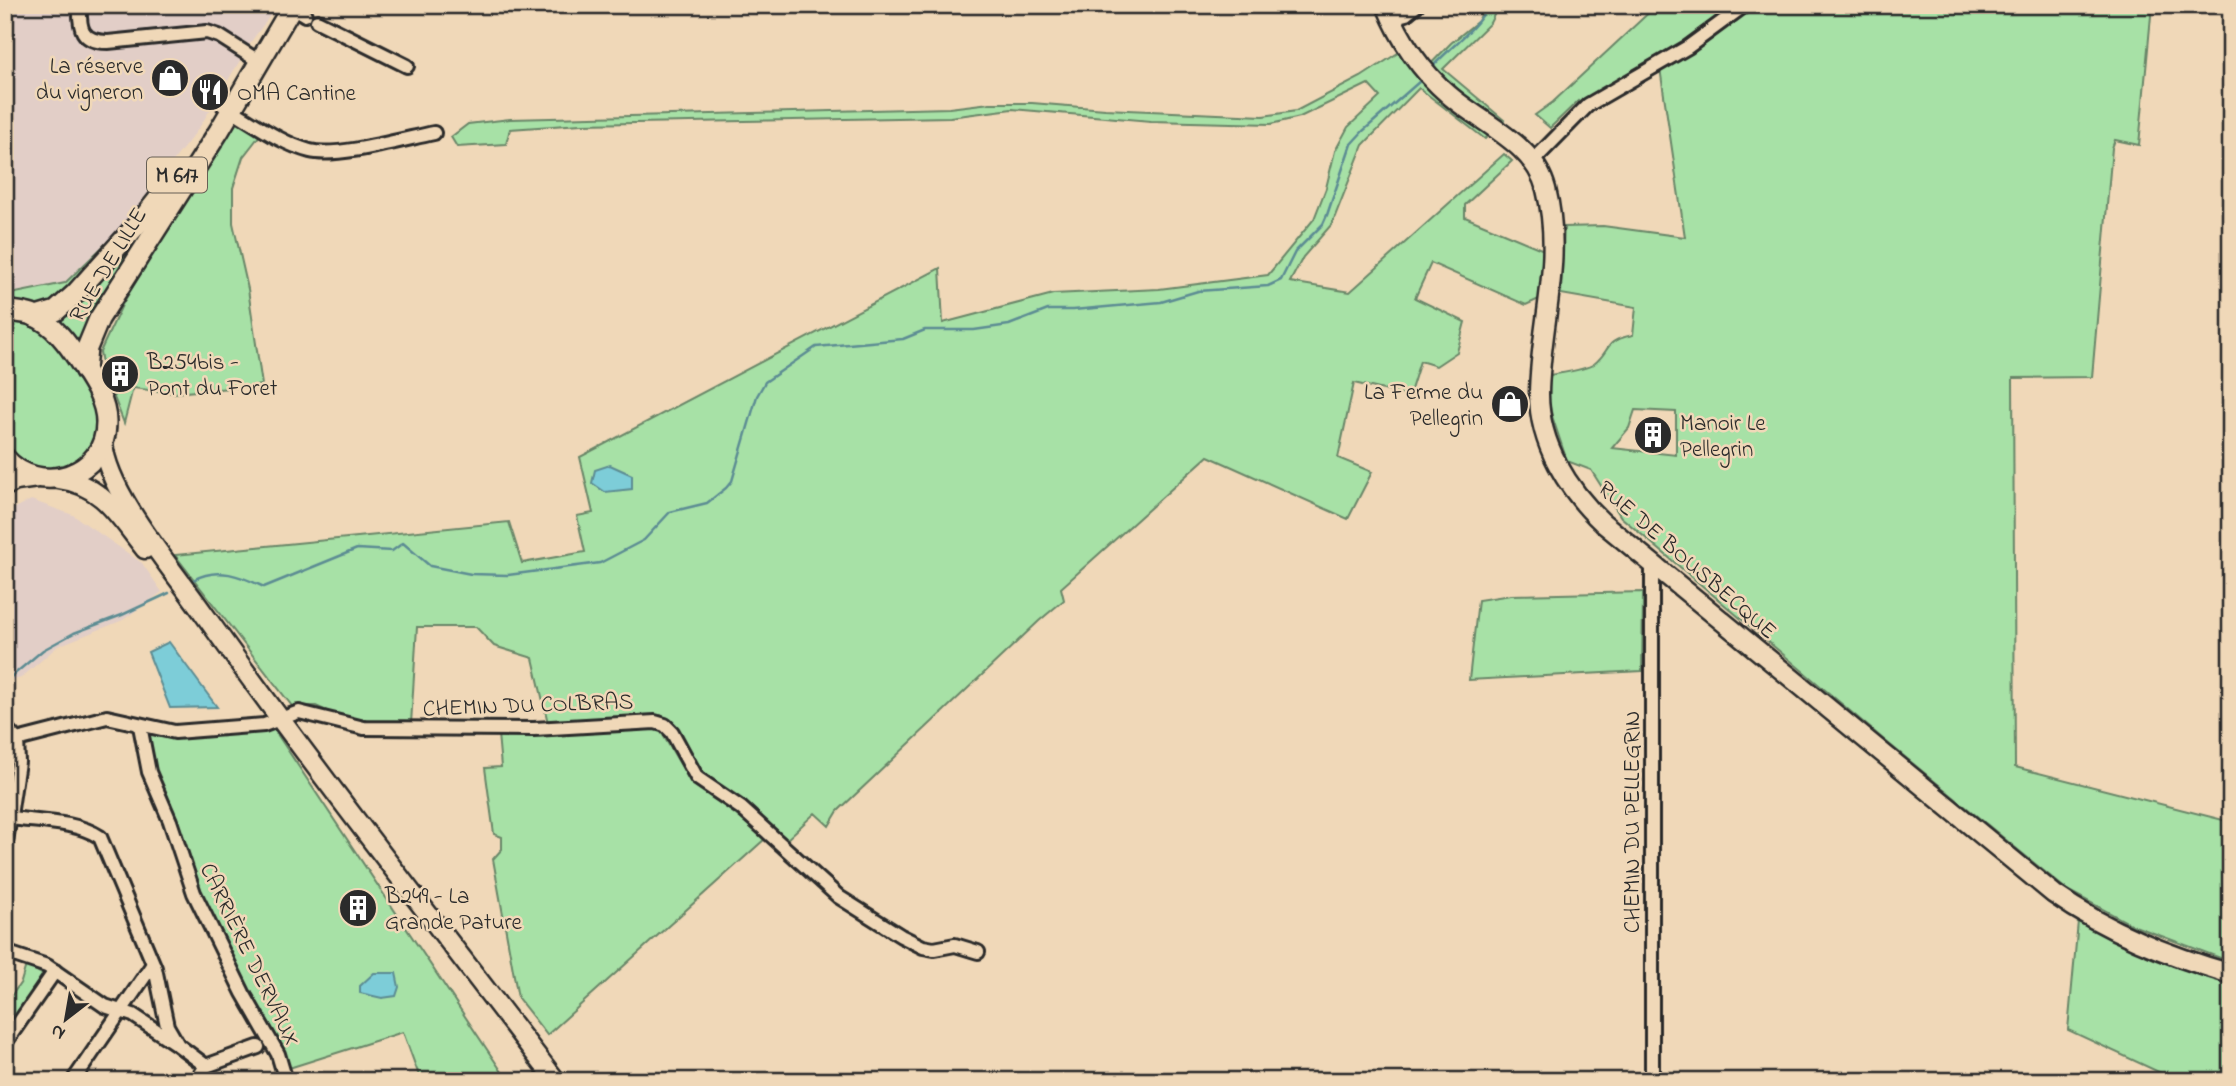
<svg xmlns="http://www.w3.org/2000/svg" width="2236" height="1086" viewBox="0 0 2236 1086" font-family="'Indie Flower',sans-serif">
	<style>
		.built { fill: #e2cec7 }
		.green { fill: #a7e1a6; stroke: #698668; stroke-width: 2; fill-rule: evenodd }
		.water { fill: #7dcdd8; stroke: #5c8c93; stroke-width: 2 }
		.lines { fill: none; stroke-linecap: round; stroke-linejoin: round }
		.stream { stroke: #5c8c93; stroke-width: 2.5 }
		.street-casing { stroke: #2b2b2b; stroke-width: 18 }
		.secondary-casing { stroke: #2b2b2b; stroke-width: 23 }
		.primary-casing { stroke: #2b2b2b; stroke-width: 24 }
		.street { stroke: #f0d8b8; stroke-width: 12 }
		.secondary { stroke: #f0d8b8; stroke-width: 18 }
		.primary { stroke: #f0d8b8; stroke-width: 19 }
		.labels { text-anchor: middle; stroke-width: 5; stroke-linejoin: round; paint-order: stroke }
		.shield { fill: #f0d8b8; stroke: #665f55; stroke-width: 2 }
		.shield-label { font-size: 21px; font-weight: bold; fill: #2b2b2b }
		.poi-label { font-size: 23px; fill: #2b2b2b; stroke: #f0d8b8; text-anchor: start }
		.street-label { font-size: 23px; fill: #2b2b2b; stroke: #f0d8b8 }
	</style>
	<rect width="100%" height="100%" fill="#f0d8b8"/>
	<filter id="ink" filterUnits="userSpaceOnUse"><feTurbulence type="fractalNoise" baseFrequency=".0143" numOctaves="2"/><feDisplacementMap in="SourceGraphic" scale="14" xChannelSelector="R" yChannelSelector="G"/><feConvolveMatrix kernelMatrix="1 2 1 2 8 2 1 2 1" color-interpolation-filters="sRGB"/></filter>
	<g filter="url(#ink)">
		<g class="built">
			<polygon points="5,5 278,5 253,39 199,128 117,233 65,283 11,294 5,289"/>
			<polygon points="31,500 73,515 142,563 162,592 123,620 58,646 21,678 5,682 5,513"/>
		</g>
		<g class="green">
			<path d="M1486,5H1499L1490,23L1443,69L1504,120L1485,139L1419,88L1363,145L1332,224L1303,257L1290,282L1350,292L1504,154L1512,161L1465,205V217L1544,250L1548,255L1539,299L1526,305L1431,263L1415,298L1465,322L1457,352L1436,366L1420,361L1409,396L1354,383L1338,458L1372,472L1348,519L1208,456L1061,588L1064,600L1039,621L838,811L829,826L815,813L784,842C754,818 719,794 694,764C680,748 678,731 661,715L548,723L533,658L494,646L476,627H417L411,724L344,719L316,706H292L175,555L509,522L522,563L585,552L577,516L593,513L580,457L940,268L943,323L1053,294L1159,289L1268,275L1314,219L1326,188L1335,151L1348,127L1380,97L1368,84L1300,117L1271,124L1151,121L1012,109L950,117L581,124L510,129L506,144L457,147L451,137L468,124L510,119L949,108L990,103H1032L1105,109L1263,116L1296,111L1361,77L1401,51L1421,74L1451,43L1478,21Z"/>
			<path d="M1657,5H2152L2139,145L2115,140L2112,148L2092,377L2013,378L2015,767L2231,822V962L2132,925L2067,890L1883,739L1621,517L1591,470L1567,461L1552,416L1545,383L1550,375C1561,373 1586,370 1594,364C1612,350 1602,341 1633,335L1636,307L1561,294L1564,227L1603,226L1685,237L1660,68L1582,105L1578,101L1550,128L1535,115L1553,102ZM1635,410L1676,412V455L1612,448L1629,428Z"/>
			<polygon points="238,119 260,135 243,157 233,188 233,223 248,289 262,385 174,393 133,388 124,423 103,369 100,352 122,305 170,224"/>
			<polygon points="152,221 79,349 53,319"/>
			<polygon points="117,233 64,299 46,310 5,303 5,290 11,294 65,283"/>
			<polygon points="16,319 43,327 90,390 100,431 79,465 35,472 5,449 5,320"/>
			<polygon points="1643,592 1642,671 1469,680 1478,600 1511,595"/>
			<polygon points="645,726 660,730 689,779 766,838 547,1035 518,998 493,859 502,849 502,837 494,834 485,768 501,767 498,734"/>
			<path d="M273,728L506,1078L502,1081H421L403,1032L289,1068C230,963 174,852 146,734C189,740 230,735 273,728Z"/>
			<polygon points="2078,921 2138,951 2231,981 2231,1081 2178,1081 2068,1030"/>
			<polygon points="26,965 45,976 5,1031 5,1005 21,982"/>
		</g>
		<g class="water">
			<polygon points="610,465 632,475 632,489 605,492 592,483 595,470"/>
			<polygon points="169,642 217,707 170,708 148,652"/>
			<polygon points="374,973 396,973 399,987 396,996 382,998 360,993 360,986"/>
		</g>
		<g class="lines">
			<g class="stream">
				<path d="M1434,65C1453,45 1476,29 1489,5"/>
				<path d="M193,580C218,566 241,576 264,587L357,549L392,551L403,543L430,566L471,574L508,575L600,563L644,540L670,512L707,503L726,488L732,481L757,396L765,382L816,347L903,339L925,330H974L1009,325L1048,310H1073L1161,302L1198,291L1268,286L1281,280L1295,252L1323,224L1327,215L1351,144L1363,131L1420,81"/>
				<polyline points="5,682 43,650 74,633 122,615 169,593"/>
			</g>
			<defs>
				<g id="street">
					<path d="M80,5C79,28 81,42 108,42L207,32L219,36L260,62"/>
					<polyline points="292,7 305,15"/>
					<polyline points="1391,18 1406,14 1417,5"/>
					<polyline points="317,21 407,66"/>
					<path d="M223,105C250,120 279,143 310,151C337,158 404,139 434,133"/>
					<polyline points="1533,161 1588,105 1688,47 1745,5"/>
					<polyline points="1652,563 1652,1081"/>
					<polyline points="140,726 149,772 170,821 194,893 243,993 278,1054 286,1081"/>
					<polyline points="5,727 17,740 107,717 175,732 264,725 299,712 364,728 534,729 655,722 665,725 672,732 697,778 741,808 839,897 901,936 923,947 934,949 955,945 978,952"/>
					<path d="M11,818C38,822 76,821 100,837L155,968L167,1026L178,1045L206,1066L196,1081"/>
					<polyline points="5,849 18,762 17,740"/>
					<polyline points="5,952 47,966 105,1006 133,1015 175,1043"/>
					<polyline points="5,1043 55,971"/>
					<polyline points="206,1066 258,1047"/>
					<polyline points="73,1081 153,964"/>
				</g>
				<g id="secondary">
					<path d="M1386,5C1400,40 1421,71 1449,95C1482,124 1534,143 1546,189C1564,260 1540,323 1539,394C1539,444 1568,490 1603,523L2054,894C2108,932 2167,955 2231,974"/>
					<path d="M103,442C106,492 174,571 204,614C317,773 438,926 556,1081"/>
					<path d="M59,479C102,484 120,518 145,549"/>
					<polyline points="5,486 16,481 37,478"/>
				</g>
				<g id="primary">
					<path d="M5,310C14,312 23,312 32,315C54,324 68,344 81,364C92,381 106,401 106,422C107,477 38,497 5,458"/>
					<polyline points="36,317 56,311 75,294 145,216 175,178"/>
					<polyline points="85,371 87,348 99,319 219,131 293,5"/>
				</g>
			</defs>
			<use href="#street" class="street-casing"/>
			<use href="#secondary" class="secondary-casing"/>
			<use href="#primary" class="primary-casing"/>
			<use href="#street" class="street"/>
			<use href="#secondary" class="secondary"/>
			<use href="#primary" class="primary"/>
		</g>
	</g>
	<defs>
		<symbol id="shop-disc" viewBox="-11 -11 22 22"><circle r="9.5" fill="#2b2b2b" stroke="#f0d8b8"/><path d="M-5-2.5h2.3a2.7 3.5 0 0 1 5.4 0H5L5.5 6h-11ZM-1.5-2.5h3a1.5 2.3 0 0 0-3 0Z" fill="#fff"/></symbol>
		<symbol id="restaurant-disc" viewBox="-11 -11 22 22"><circle r="9.5" fill="#2b2b2b" stroke="#f0d8b8"/><path d="M-5-6h1v4h1v-4h1v4h1v-4h1v5L-1.5 .5V6h-2V.5L-5-1ZM5-6V6H3V1.5H1.5Q1.5-4 5-6Z" fill="#fff"/></symbol>
		<symbol id="building-disc" viewBox="-11 -11 22 22"><circle r="9.5" fill="#2b2b2b" stroke="#f0d8b8"/><path d="M-4-6H4V6H1V3H-1V6H-4ZM-2.5-4.3h1.7v1.8h-1.7ZM.8-4.3h1.7v1.8H.8ZM-2.5-1h1.7V.8h-1.7ZM.8-1h1.7V.8H.8Z" fill="#fff"/></symbol>
	</defs>
	<g fill-rule="evenodd">
		<use href="#shop-disc" x="148" y="56" width="44" height="44"/>
		<use href="#restaurant-disc" x="188" y="70" width="44" height="44"/>
		<use href="#building-disc" x="98" y="352" width="44" height="44"/>
		<use href="#shop-disc" x="1488" y="382" width="44" height="44"/>
		<use href="#building-disc" x="1631" y="413" width="44" height="44"/>
		<use href="#building-disc" x="336" y="886" width="44" height="44"/>
	</g>
	<g class="labels">
		<rect class="shield" x="147" y="157.5" width="60" height="35" rx="5"/>
		<g class="shield-label">
			<text x="177" y="182">M 617</text>
		</g>
		<g class="poi-label">
			<text x="143" y="73" text-anchor="end">La réserve<tspan x="143" dy="26">du vigneron</tspan></text>
			<text x="237" y="100">OMA Cantine</text>
			<text x="147" y="369">B254bis -<tspan x="147" dy="26">Pont du Foret</tspan></text>
			<text x="1483" y="399" text-anchor="end">La Ferme du<tspan x="1483" dy="26">Pellegrin</tspan></text>
			<text x="1680" y="430">Manoir Le<tspan x="1680" dy="26">Pellegrin</tspan></text>
			<text x="385" y="903">B249 - La<tspan x="385" dy="26">Grande Pature</tspan></text>
		</g>
		<g class="street-label">
			<text transform="translate(107 264) rotate(-59)" y="8">RUE DE LILLE</text>
			<text transform="translate(1688 559) rotate(41)" y="8">RUE DE BOUSBECQUE</text>
			<text transform="translate(528 704) rotate(-2)" y="8">CHEMIN DU COLBRAS</text>
			<text transform="translate(1631 822) rotate(-90)" y="8">CHEMIN DU PELLEGRIN</text>
			<text transform="translate(251 954) rotate(64)" y="8">CARRIÈRE DERVAUX</text>
		</g>
	</g>
	<rect width="2236" height="1086" fill="none" stroke="#f0d8b8" stroke-width="28"/>
	<rect x="14" y="14" width="2208" height="1058" fill="none" stroke="#2b2b2b" stroke-width="2.5" filter="url(#ink)"/>
	<g transform="translate(66 1019) rotate(211)" stroke="#f0d8b8" stroke-width="5" paint-order="stroke">
	<path d="M0-5L12 26L0 18L-12 26Z" fill="#2b2b2b"/>
	<text y="-10" font-size="19" font-weight="bold" text-anchor="middle" fill="#2b2b2b">N</text>
	</g>
</svg>
